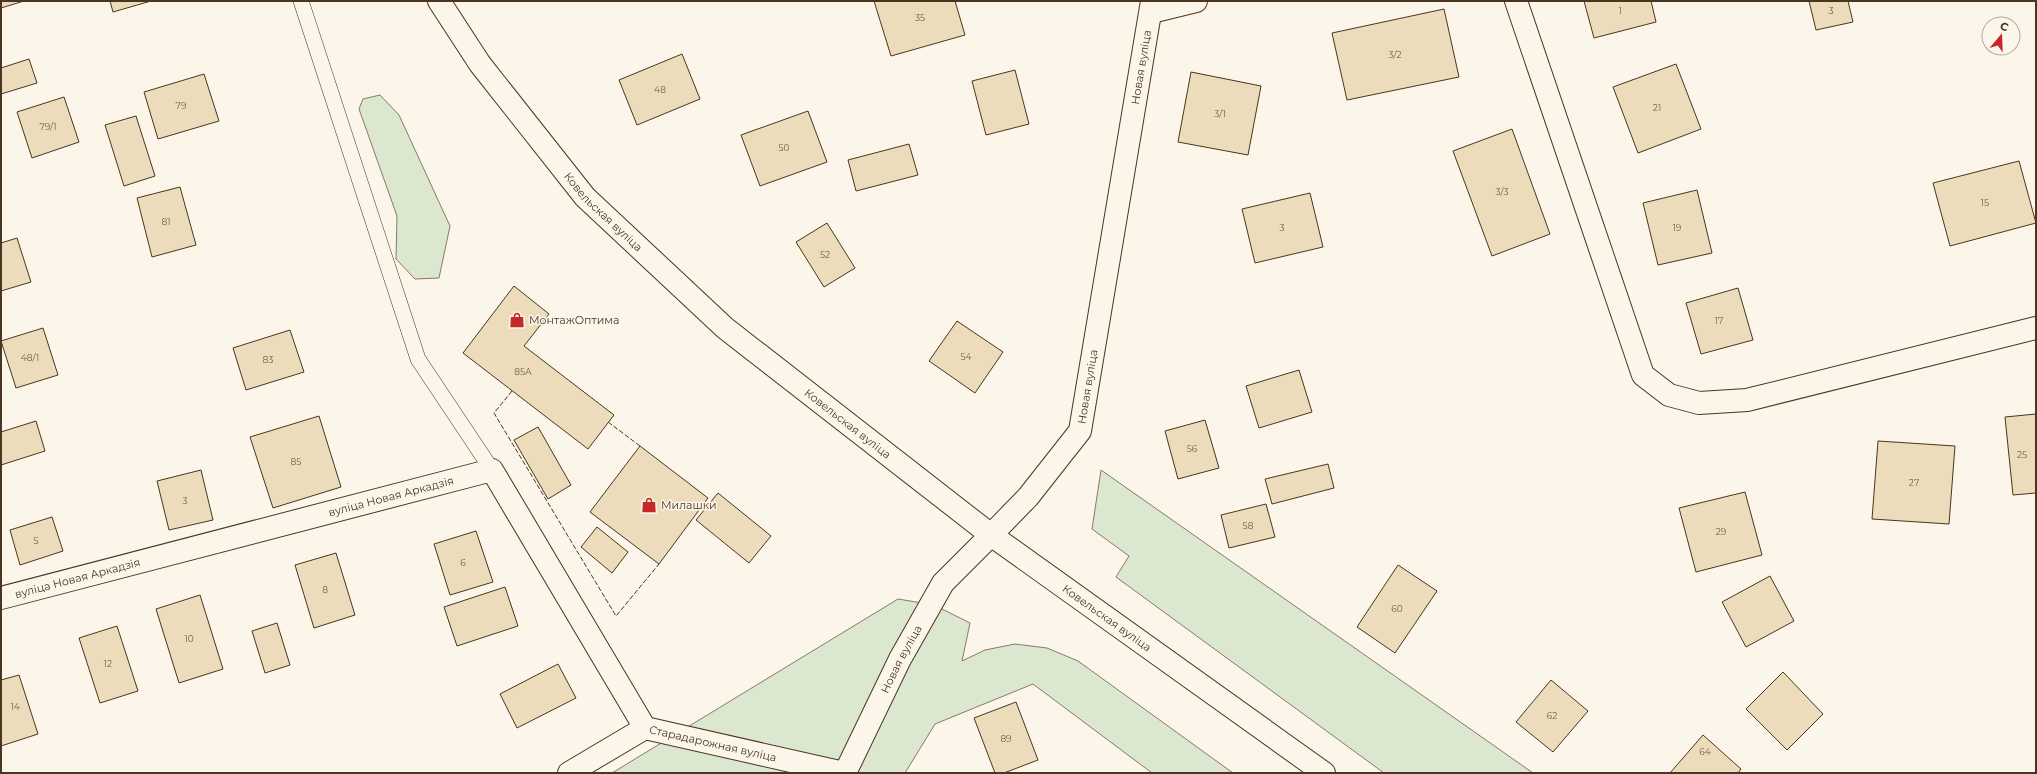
<svg xmlns="http://www.w3.org/2000/svg" width="2037" height="774" viewBox="0 0 2037 774" font-family="Montserrat,sans-serif">
	<style>
		.green { fill: #dce7d0; stroke: #887966 }
		.building { fill: #ecdcbc; stroke: #4a3520 }
		.lines { fill: none; stroke-linecap: round; stroke-linejoin: round }
		.service-casing { stroke: #4a3520; stroke-width: 16 }
		.minor-casing { stroke: #4a3520; stroke-width: 24 }
		.tertiary-casing { stroke: #4a3520; stroke-width: 24 }
		.secondary-casing { stroke: #4a3520; stroke-width: 24 }
		.service { stroke: #fbf6e9; stroke-width: 15 }
		.minor { stroke: #fbf6e9; stroke-width: 22 }
		.tertiary { stroke: #fbf6e9; stroke-width: 22 }
		.secondary { stroke: #fbf6e9; stroke-width: 22 }
		.fence { stroke: #4a3520; stroke-width: 1; stroke-dasharray: 5 2; stroke-linecap: butt }
		.labels { text-anchor: middle; stroke-width: 3; stroke-linejoin: round; paint-order: stroke }
		.number-label { font-size: 9px; fill: #725f47 }
		.street-label { font-size: 11px; fill: #4a3520; stroke: #fbf6e9 }
		.poi-label { font-size: 11px; fill: #4a3520; stroke: #fbf6e9; text-anchor: start }
	</style>
	<rect width="100%" height="100%" fill="#fbf6e9"/>
	<g class="green">
		<polygon points="380,95 399,115 450,226 439,278 415,279 396,259 397,216 359,109 363,99"/>
		<polygon points="1101,470 1533,773 1384,773 1116,577 1129,556 1092,529"/>
		<polygon points="898,599 934,605 970,623 962,661 985,650 1015,644 1047,648 1078,661 1233,773 1152,773 1033,684 935,724 905,773 612,773"/>
	</g>
	<g class="building">
		<polygon points="1,1 24,1 1,8"/>
		<polygon points="110,1 151,1 113,12"/>
		<polygon points="874,1 955,1 965,35 891,56"/>
		<polygon points="1584,1 1651,1 1656,22 1594,38"/>
		<polygon points="1809,1 1848,1 1853,22 1816,30"/>
		<polygon points="1444,9 1459,77 1347,100 1332,33"/>
		<polygon points="682,54 700,99 637,125 619,80"/>
		<polygon points="29,59 37,83 1,94 1,68"/>
		<polygon points="1676,64 1701,129 1638,153 1613,87"/>
		<polygon points="1015,70 1029,124 986,135 972,81"/>
		<polygon points="1191,72 1261,86 1248,155 1178,142"/>
		<polygon points="204,74 219,121 158,139 144,92"/>
		<polygon points="64,97 79,142 32,158 17,112"/>
		<polygon points="808,111 827,162 760,186 741,135"/>
		<polygon points="136,116 155,176 124,186 105,125"/>
		<polygon points="1512,129 1550,234 1492,256 1453,151"/>
		<polygon points="909,144 918,175 856,191 848,160"/>
		<polygon points="2019,161 2036,223 1950,246 1933,183"/>
		<polygon points="180,187 196,245 152,257 137,198"/>
		<polygon points="1697,190 1712,253 1658,265 1643,203"/>
		<polygon points="1310,193 1323,247 1255,263 1242,209"/>
		<polygon points="827,223 855,268 824,287 796,242"/>
		<polygon points="17,238 31,282 1,291 1,243"/>
		<polygon points="514,286 549,314 524,346 614,415 588,449 463,353"/>
		<polygon points="1738,288 1753,340 1701,354 1686,303"/>
		<polygon points="957,321 1003,352 975,393 929,361"/>
		<polygon points="43,328 58,375 16,388 1,341"/>
		<polygon points="290,330 304,372 246,390 233,348"/>
		<polygon points="1299,370 1312,412 1259,428 1246,386"/>
		<polygon points="2036,414 2036,493 2013,495 2005,417"/>
		<polygon points="319,416 341,487 273,508 250,437"/>
		<polygon points="1205,420 1219,468 1178,479 1165,431"/>
		<polygon points="36,421 45,451 1,465 1,432"/>
		<polygon points="538,427 571,485 548,499 514,440"/>
		<polygon points="1878,441 1955,446 1949,524 1872,519"/>
		<polygon points="640,446 708,498 659,564 590,512"/>
		<polygon points="1328,464 1334,488 1272,504 1265,479"/>
		<polygon points="201,470 213,520 169,530 157,481"/>
		<polygon points="1745,492 1762,555 1696,572 1679,508"/>
		<polygon points="718,493 771,536 749,563 696,520"/>
		<polygon points="1266,504 1275,537 1229,548 1221,515"/>
		<polygon points="52,517 63,551 20,565 10,530"/>
		<polygon points="597,527 628,552 612,573 581,547"/>
		<polygon points="476,531 493,582 450,595 434,544"/>
		<polygon points="336,553 355,615 314,628 295,565"/>
		<polygon points="1398,565 1437,591 1395,653 1357,627"/>
		<polygon points="1770,576 1794,621 1746,647 1722,602"/>
		<polygon points="505,587 518,626 457,646 444,607"/>
		<polygon points="200,595 223,669 179,683 156,609"/>
		<polygon points="277,623 290,665 265,673 252,631"/>
		<polygon points="117,626 138,691 100,703 79,638"/>
		<polygon points="558,664 576,698 517,728 500,694"/>
		<polygon points="1783,672 1823,714 1787,750 1746,709"/>
		<polygon points="19,675 38,734 1,746 1,680"/>
		<polygon points="1551,680 1588,711 1553,752 1516,722"/>
		<polygon points="1016,702 1038,760 1004,773 995,773 974,718"/>
		<polygon points="1703,735 1741,769 1738,773 1670,773"/>
	</g>
	<g class="lines">
		<defs>
			<polyline id="service" points="301,1 418,359 492,470"/>
			<g id="minor">
				<polyline points="1516,1 1643,375 1669,395 1699,403 1747,400 2036,328"/>
				<polyline points="1151,12 1196,1"/>
				<path id="s1" d="M991,535L1028,497L1080,431L1152,1"/>
				<path id="s2" d="M1,598L492,470L645,728"/>
				<path id="s3" d="M569,773L645,728L844,773"/>
			</g>
			<g id="tertiary">
				<path id="s4" d="M845,773L900,659L943,583L991,535"/>
			</g>
			<g id="secondary">
				<path id="s5" d="M439,1L480,64L585,197L725,328L991,535L1324,773"/>
			</g>
		</defs>
		<use href="#service" class="service-casing"/>
		<use href="#minor" class="minor-casing"/>
		<use href="#tertiary" class="tertiary-casing"/>
		<use href="#secondary" class="secondary-casing"/>
		<use href="#service" class="service"/>
		<use href="#minor" class="minor"/>
		<use href="#tertiary" class="tertiary"/>
		<use href="#secondary" class="secondary"/>
		<g class="fence">
			<polyline points="512,391 494,413 616,616 659,564"/>
			<polyline points="608,422 640,446"/>
		</g>
	</g>
	<defs>
		<symbol id="shop-bare" viewBox="-9 -9 18 18"><path d="M-5-2.5h2.3a2.7 3.5 0 0 1 5.4 0H5L5.5 6h-11ZM-1.5-2.5h3a1.5 2.3 0 0 0-3 0Z" fill="#c62828" stroke="#fbf6e9" stroke-width="2.5" paint-order="stroke"/></symbol>
	</defs>
	<g fill-rule="evenodd">
		<use href="#shop-bare" x="506" y="309" width="22" height="22"/>
		<use href="#shop-bare" x="638" y="494" width="22" height="22"/>
	</g>
	<g class="labels">
		<g class="number-label">
			<text x="1620" y="14">1</text>
			<text x="1831" y="14">3</text>
			<text x="920" y="21">35</text>
			<text x="1395" y="58">3/2</text>
			<text x="660" y="93">48</text>
			<text x="181" y="109">79</text>
			<text x="1657" y="111">21</text>
			<text x="1220" y="117">3/1</text>
			<text x="48" y="130">79/1</text>
			<text x="784" y="151">50</text>
			<text x="1502" y="195">3/3</text>
			<text x="1985" y="206">15</text>
			<text x="166" y="225">81</text>
			<text x="1282" y="231">3</text>
			<text x="1677" y="231">19</text>
			<text x="825" y="258">52</text>
			<text x="1719" y="324">17</text>
			<text x="966" y="360">54</text>
			<text x="30" y="361">48/1</text>
			<text x="268" y="363">83</text>
			<text x="523" y="375">85А</text>
			<text x="1192" y="452">56</text>
			<text x="2022" y="458">25</text>
			<text x="296" y="465">85</text>
			<text x="1914" y="486">27</text>
			<text x="185" y="504">3</text>
			<text x="1248" y="529">58</text>
			<text x="1721" y="535">29</text>
			<text x="36" y="544">5</text>
			<text x="463" y="566">6</text>
			<text x="325" y="593">8</text>
			<text x="1397" y="612">60</text>
			<text x="189" y="642">10</text>
			<text x="108" y="667">12</text>
			<text x="15" y="710">14</text>
			<text x="1552" y="719">62</text>
			<text x="1006" y="742">89</text>
			<text x="1705" y="755">64</text>
		</g>
		<g class="street-label">
			<text dy="4" stroke="none"><textPath href="#s1" startOffset="506">Новая вуліца</textPath></text>
			<text dy="4" stroke="none"><textPath href="#s5" startOffset="268">Ковельская вуліца</textPath></text>
			<text dy="4" stroke="none"><textPath href="#s1" startOffset="182">Новая вуліца</textPath></text>
			<text dy="4" stroke="none"><textPath href="#s5" startOffset="592">Ковельская вуліца</textPath></text>
			<text dy="4" stroke="none"><textPath href="#s2" startOffset="403">вуліца Новая Аркадзія</textPath></text>
			<text dy="4" stroke="none"><textPath href="#s2" startOffset="79">вуліца Новая Аркадзія</textPath></text>
			<text dy="4" stroke="none"><textPath href="#s5" startOffset="916">Ковельская вуліца</textPath></text>
			<text dy="4" stroke="none"><textPath href="#s4" startOffset="127">Новая вуліца</textPath></text>
			<text dy="4" stroke="none"><textPath href="#s3" startOffset="158">Старадарожная вуліца</textPath></text>
		</g>
		<g class="poi-label">
			<text x="529" y="324">МонтажОптима</text>
			<text x="661" y="509">Милашки</text>
		</g>
	</g>
	<rect width="2037" height="774" fill="none" stroke="#4a3520" stroke-width="4"/>
	<g transform="translate(2001 36) rotate(19)"><circle r="19" fill="#fbf6e9" stroke="#b4a999"/>
	<path d="M0-3L7 15L0 10L-7 15Z" fill="#c62828"/>
	<text y="-6" font-size="11" font-weight="bold" text-anchor="middle" fill="#4a3520">С</text>
	</g>
</svg>
